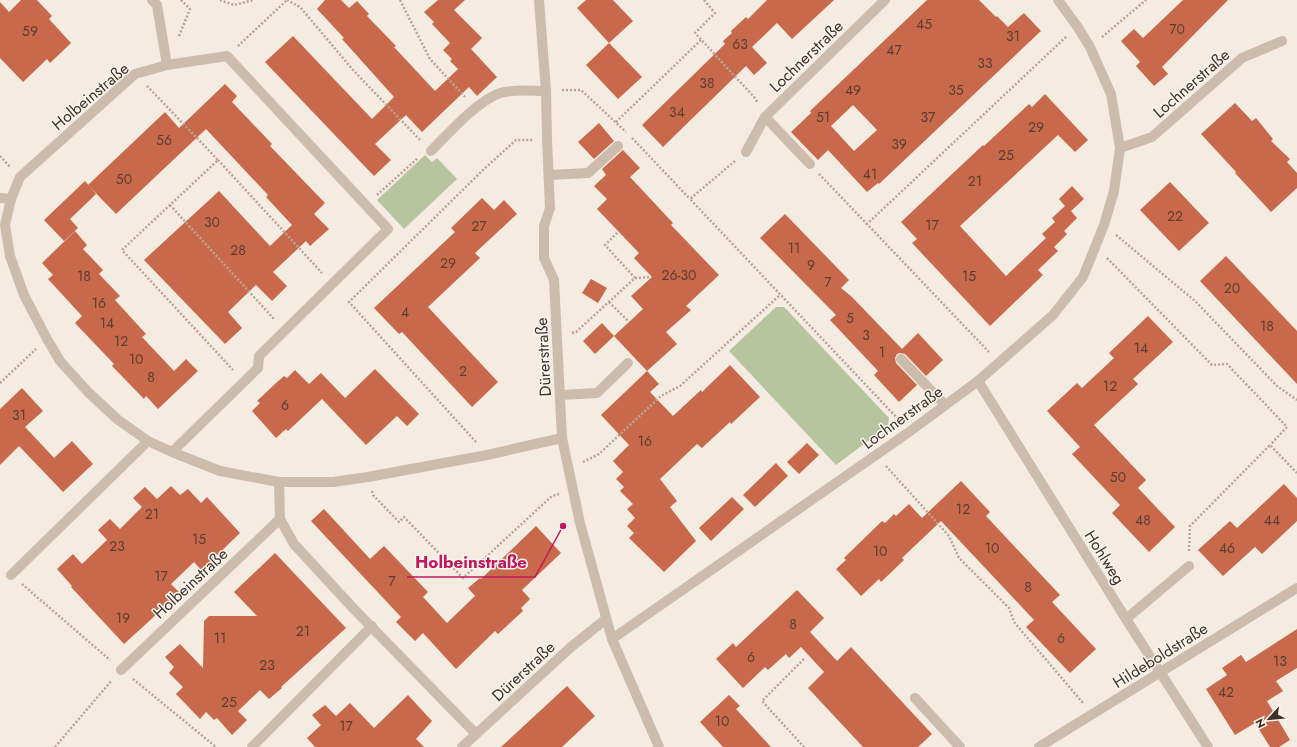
<svg xmlns="http://www.w3.org/2000/svg" width="1297" height="747" viewBox="0 0 1297 747" font-family="Jost,sans-serif">
	<style>
		.green { fill: #b8c4a0 }
		.building { fill: #c8694b; fill-rule: evenodd }
		.lines { fill: none; stroke-linecap: round; stroke-linejoin: round }
		.path { stroke: #b9a596; stroke-width: 2.5; stroke-dasharray: 2 2; stroke-linecap: butt }
		.lane { stroke: #cdbbac; stroke-width: 10 }
		.street { stroke: #cdbbac; stroke-width: 10 }
		.labels { text-anchor: middle; stroke-width: 3; stroke-linejoin: round; paint-order: stroke }
		.number-label { font-size: 14px; fill: #5e3e33 }
		.street-label { font-size: 16px; fill: #3b302b; stroke: #fbf5ee }
		.leader { fill: none; stroke: #c2185b; stroke-width: 1.5 }
		.callout-dot { fill: #c2185b; stroke: #fbf5ee; stroke-width: 1.5 }
		.callout-label { font-size: 17px; text-anchor: middle; font-weight: bold; fill: #c2185b; stroke: #fbf5ee; stroke-width: 3; stroke-linejoin: round; paint-order: stroke }
	</style>
	<rect width="100%" height="100%" fill="#f4ebe1"/>
	<g class="green">
		<polygon points="425,155 432,162 437,158 457,179 404,229 377,200"/>
		<polygon points="776,307 784,307 889,418 888,426 836,465 729,351"/>
	</g>
	<g class="building">
		<polygon points="21,0 37,0 52,16 49,19 71,43 50,63 47,59 23,82 0,58 0,2 9,12"/>
		<polygon points="325,0 341,0 349,8 357,1 369,14 367,16 396,46 394,47 435,91 458,69 450,61 452,59 443,50 450,43 432,24 434,22 424,12 438,0 465,0 454,10 482,38 471,49 497,77 477,96 469,87 422,132 406,115 375,144 391,160 374,176 265,62 293,36 372,119 394,97 342,39 344,38 317,9"/>
		<polygon points="586,0 613,0 633,21 609,43 577,8"/>
		<polygon points="767,0 834,0 792,39 777,23 752,47 767,63 754,75 746,66 663,147 642,125 725,44 723,41 732,33 731,31 746,17 748,19"/>
		<path d="M927,0H979L996,17L997,16L1008,27L1024,13L1041,31L879,184L878,183L867,192L828,150L818,160L791,132L811,113L810,111ZM853,105L877,130L854,151L831,126Z"/>
		<polygon points="1183,0 1228,0 1162,67 1168,74 1154,86 1136,66 1140,62 1121,41 1134,29 1143,38"/>
		<polygon points="609,43 642,77 618,99 586,65"/>
		<polygon points="225,84 237,96 232,102 272,144 270,146 325,203 314,214 329,229 310,246 306,241 273,272 287,286 272,301 256,285 228,312 242,328 225,344 144,260 219,191 270,246 292,225 266,197 268,195 206,129 116,214 88,185 165,112 179,128"/>
		<polygon points="1045,94 1088,140 1075,152 1058,135 960,226 1006,276 1046,238 1042,234 1055,222 1052,218 1065,206 1059,199 1072,186 1084,199 1071,211 1077,218 1064,231 1067,234 1054,247 1058,251 1038,270 1043,275 990,326 912,243 917,239 901,222 983,145 984,146 1029,104 1032,107"/>
		<polygon points="1235,103 1252,121 1256,118 1273,139 1271,141 1290,159 1287,162 1297,173 1297,188 1271,212 1235,173 1236,172 1201,134"/>
		<polygon points="599,123 614,141 594,159 578,142"/>
		<polygon points="623,150 640,168 630,177 673,223 671,225 719,275 686,306 691,310 666,332 677,344 647,371 614,336 595,354 583,341 602,323 614,336 643,309 631,296 652,277 634,258 639,253 597,209 607,199 594,186 606,175 602,169"/>
		<polygon points="85,181 96,194 70,219 78,228 64,241 44,220"/>
		<polygon points="1170,182 1209,223 1179,251 1140,210"/>
		<polygon points="482,198 494,210 504,200 517,214 475,253 480,258 428,307 498,382 472,407 402,332 399,334 374,308 455,232 451,228"/>
		<polygon points="785,214 849,280 841,288 852,297 902,349 918,333 943,360 926,376 905,354 900,353 897,354 895,358 896,363 917,385 899,402 874,375 878,371 830,320 836,315 760,238"/>
		<polygon points="75,231 87,245 83,249 103,270 99,274 120,296 115,300 146,334 142,337 174,371 186,359 198,371 158,409 146,396 144,399 112,366 114,364 75,323 82,316 48,279 53,275 42,263"/>
		<polygon points="1226,256 1297,331 1297,384 1200,281"/>
		<polygon points="591,279 607,288 598,303 582,293"/>
		<polygon points="1148,316 1173,342 1133,379 1138,384 1094,425 1146,480 1138,488 1175,527 1149,552 1112,513 1120,505 1072,454 1080,447 1047,411 1077,383 1082,388 1114,358 1109,353"/>
		<polygon points="730,365 760,397 731,424 730,422 702,448 697,444 660,479 677,501 670,507 696,541 664,572 629,538 634,533 627,526 635,518 627,509 633,504 620,491 624,487 616,479 623,472 613,461 629,445 601,415 647,371 659,384 650,392 673,416 701,390 702,392"/>
		<polygon points="375,369 419,414 407,426 397,416 366,445 322,399 288,431 286,429 276,438 252,411 260,403 257,401 276,383 284,376 287,378 295,370 309,384 321,373 345,398"/>
		<polygon points="22,388 43,411 25,427 42,445 54,458 72,441 93,464 63,492 19,446 0,465 0,409"/>
		<polygon points="807,443 819,455 799,474 787,462"/>
		<polygon points="776,463 788,476 755,507 743,495"/>
		<polygon points="961,481 990,512 986,516 1060,595 1052,602 1096,649 1070,673 1026,627 1034,620 941,521 902,558 904,560 881,582 879,579 861,596 836,569 846,560 844,558 882,521 885,523 894,514 896,516 909,504 922,518"/>
		<polygon points="1284,484 1297,498 1297,521 1262,554 1255,547 1223,576 1198,550 1230,521 1237,528"/>
		<polygon points="171,486 180,495 188,489 201,503 207,497 240,533 213,559 214,561 203,572 194,562 171,584 180,593 124,644 71,587 72,586 57,569 73,554 82,564 107,540 98,530 110,519 120,529 142,507 133,498 145,487 157,499"/>
		<polygon points="732,497 744,509 711,541 699,528"/>
		<polygon points="324,509 370,559 384,546 428,592 423,597 447,623 475,596 468,588 480,578 481,579 536,526 561,553 522,590 530,599 521,608 523,611 498,634 495,631 456,669 423,633 415,641 396,622 401,617 311,521"/>
		<polygon points="275,553 346,628 281,687 282,688 269,699 260,690 238,711 247,720 232,735 217,718 214,720 206,712 200,719 176,694 183,687 169,673 174,667 165,657 180,644 203,668 204,621 209,616 257,616 234,592"/>
		<polygon points="797,590 824,618 810,632 837,661 851,647 932,734 918,747 863,747 808,688 824,672 801,647 789,658 786,654 768,670 765,667 743,688 716,659 733,643 736,647"/>
		<polygon points="1297,629 1297,668 1276,681 1283,691 1267,701 1290,740 1279,747 1270,747 1255,723 1235,735 1206,689 1227,675 1222,668 1241,655 1246,662"/>
		<polygon points="567,686 595,716 562,747 501,747"/>
		<polygon points="408,695 432,721 416,739 424,747 315,747 307,738 321,725 312,715 325,705 336,716 350,703 374,728"/>
		<polygon points="729,695 740,706 736,709 771,747 723,747 700,722"/>
	</g>
	<g class="lines">
		<g class="path">
			<polyline points="220,0 234,5 254,0"/>
			<polyline points="287,0 300,7 353,70 421,141"/>
			<polyline points="400,0 430,59 465,97"/>
			<polyline points="704,0 715,13 695,33 754,97 758,103"/>
			<polyline points="179,36 190,9 181,0"/>
			<polyline points="1102,37 1146,0"/>
			<polyline points="238,46 287,0"/>
			<polyline points="147,86 218,160 122,250 233,370"/>
			<polyline points="562,90 581,90 626,132"/>
			<polyline points="616,122 701,40"/>
			<polyline points="632,138 690,199"/>
			<polyline points="0,156 10,167"/>
			<polyline points="218,160 322,273"/>
			<polyline points="735,161 690,199 899,420"/>
			<polyline points="819,174 867,224"/>
			<polyline points="377,195 418,158"/>
			<polyline points="170,205 275,320"/>
			<polyline points="1116,235 1195,301 1277,386 1297,400"/>
			<polyline points="1107,258 1212,365 1227,364 1287,427 1270,445"/>
			<polyline points="635,278 652,277"/>
			<polyline points="609,302 629,322"/>
			<polyline points="572,333 576,332 635,278 605,245 618,232"/>
			<polyline points="989,352 867,224 1067,36"/>
			<polyline points="0,383 36,349"/>
			<polyline points="476,442 349,302 484,169 516,140 532,140"/>
			<polyline points="583,462 599,454 661,396 680,386 780,295"/>
			<polyline points="886,466 949,536 959,558 1009,608 1014,622 1083,703"/>
			<polyline points="372,491 373,495 399,522 404,517 463,578 552,496 559,494"/>
			<polyline points="1189,551 1190,526 1270,445 1297,473"/>
			<polyline points="22,584 110,660"/>
			<polyline points="804,659 762,701 804,747"/>
			<polyline points="133,679 216,747"/>
			<polyline points="55,747 112,680"/>
		</g>
		<g class="lane">
			<polyline points="152,0 157,5 167,65 227,56 388,229 259,356 258,368 172,452"/>
			<path d="M431,151C448,134 477,101 500,93C514,89 532,91 546,91"/>
			<polyline points="549,175 588,173 618,146"/>
			<polyline points="0,198 11,199"/>
			<polyline points="901,359 945,405"/>
			<polyline points="560,395 597,393 628,363"/>
			<polyline points="279,482 280,519 294,544 352,607 476,734"/>
			<polyline points="11,575 148,441"/>
			<polyline points="1126,619 1189,566"/>
			<polyline points="121,670 280,519"/>
			<polyline points="915,698 960,747"/>
			<polyline points="252,747 372,626"/>
			<polyline points="462,747 571,647 606,619"/>
		</g>
		<g class="street">
			<polyline points="539,0 546,91 547,139 550,208 544,226 544,258 554,280 562,438 580,523 612,639 659,747"/>
			<polyline points="167,65 135,74 20,177 11,199 5,225 10,256 24,295 47,339 60,361 88,392 117,419 148,441 172,452 220,471 279,482 333,482 368,477 487,455 562,438"/>
			<polyline points="765,117 810,164"/>
			<polyline points="1120,148 1152,137 1242,58 1282,41"/>
			<polyline points="746,152 765,117 885,0"/>
			<polyline points="978,381 1126,619 1208,747"/>
			<polyline points="612,639 909,432 978,381 1053,315 1083,277 1104,225 1114,191 1120,148 1111,94 1090,47 1077,26 1058,0"/>
			<polyline points="1039,747 1297,588"/>
		</g>
	</g>
	<g class="labels">
		<g class="number-label">
			<text x="924" y="29">45</text>
			<text x="1177" y="34">70</text>
			<text x="30" y="36">59</text>
			<text x="1013" y="41">31</text>
			<text x="740" y="49">63</text>
			<text x="894" y="55">47</text>
			<text x="985" y="68">33</text>
			<text x="707" y="88">38</text>
			<text x="853" y="95">49</text>
			<text x="956" y="95">35</text>
			<text x="677" y="117">34</text>
			<text x="823" y="122">51</text>
			<text x="928" y="122">37</text>
			<text x="1036" y="132">29</text>
			<text x="164" y="145">56</text>
			<text x="899" y="149">39</text>
			<text x="1006" y="160">25</text>
			<text x="870" y="179">41</text>
			<text x="124" y="184">50</text>
			<text x="975" y="186">21</text>
			<text x="1175" y="221">22</text>
			<text x="212" y="227">30</text>
			<text x="932" y="230">17</text>
			<text x="479" y="231">27</text>
			<text x="794" y="253">11</text>
			<text x="238" y="255">28</text>
			<text x="448" y="268">29</text>
			<text x="811" y="270">9</text>
			<text x="679" y="280">26-30</text>
			<text x="84" y="281">18</text>
			<text x="969" y="281">15</text>
			<text x="828" y="287">7</text>
			<text x="1232" y="293">20</text>
			<text x="99" y="308">16</text>
			<text x="405" y="317">4</text>
			<text x="850" y="323">5</text>
			<text x="107" y="328">14</text>
			<text x="1267" y="331">18</text>
			<text x="866" y="340">3</text>
			<text x="121" y="346">12</text>
			<text x="1141" y="353">14</text>
			<text x="882" y="357">1</text>
			<text x="136" y="364">10</text>
			<text x="463" y="376">2</text>
			<text x="151" y="382">8</text>
			<text x="1110" y="391">12</text>
			<text x="285" y="410">6</text>
			<text x="19" y="420">31</text>
			<text x="645" y="446">16</text>
			<text x="1118" y="482">50</text>
			<text x="963" y="514">12</text>
			<text x="152" y="519">21</text>
			<text x="1143" y="525">48</text>
			<text x="1272" y="525">44</text>
			<text x="199" y="544">15</text>
			<text x="117" y="551">23</text>
			<text x="992" y="553">10</text>
			<text x="1227" y="553">46</text>
			<text x="880" y="556">10</text>
			<text x="161" y="581">17</text>
			<text x="392" y="586">7</text>
			<text x="1028" y="592">8</text>
			<text x="123" y="623">19</text>
			<text x="793" y="629">8</text>
			<text x="303" y="636">21</text>
			<text x="220" y="643">11</text>
			<text x="1061" y="643">6</text>
			<text x="751" y="662">6</text>
			<text x="1280" y="666">13</text>
			<text x="267" y="670">23</text>
			<text x="1226" y="697">42</text>
			<text x="229" y="707">25</text>
			<text x="722" y="726">10</text>
			<text x="346" y="731">17</text>
		</g>
		<g class="street-label">
			<text transform="translate(806 56) rotate(-44)" y="6">Lochnerstraße</text>
			<text transform="translate(1191 83) rotate(-41)" y="6">Lochnerstraße</text>
			<text transform="translate(90 96) rotate(-40)" y="6">Holbeinstraße</text>
			<text transform="translate(543 357) rotate(-93)" y="6">Dürerstraße</text>
			<text transform="translate(902 417) rotate(-36)" y="6">Lochnerstraße</text>
			<text transform="translate(1105 557) rotate(58)" y="6">Hohlweg</text>
			<text transform="translate(190 583) rotate(-43)" y="6">Holbeinstraße</text>
			<text transform="translate(1160 655) rotate(-32)" y="6">Hildeboldstraße</text>
			<text transform="translate(523 671) rotate(-43)" y="6">Dürerstraße</text>
		</g>
	</g>
	<path class="leader" d="M563 526L535 577H407"/>
	<circle class="callout-dot" cx="563" cy="526" r="4"/>
	<g class="callout-label">
		<text x="471" y="568">Holbeinstraße</text>
	</g>
	<g transform="translate(1269 719) rotate(243)" stroke="#fbf5ee" stroke-width="3" paint-order="stroke">
	<path d="M0-3L7 15L0 10L-7 15Z" fill="#3b302b"/>
	<text y="-6" font-size="11" font-weight="bold" text-anchor="middle" fill="#3b302b">N</text>
	</g>
</svg>
